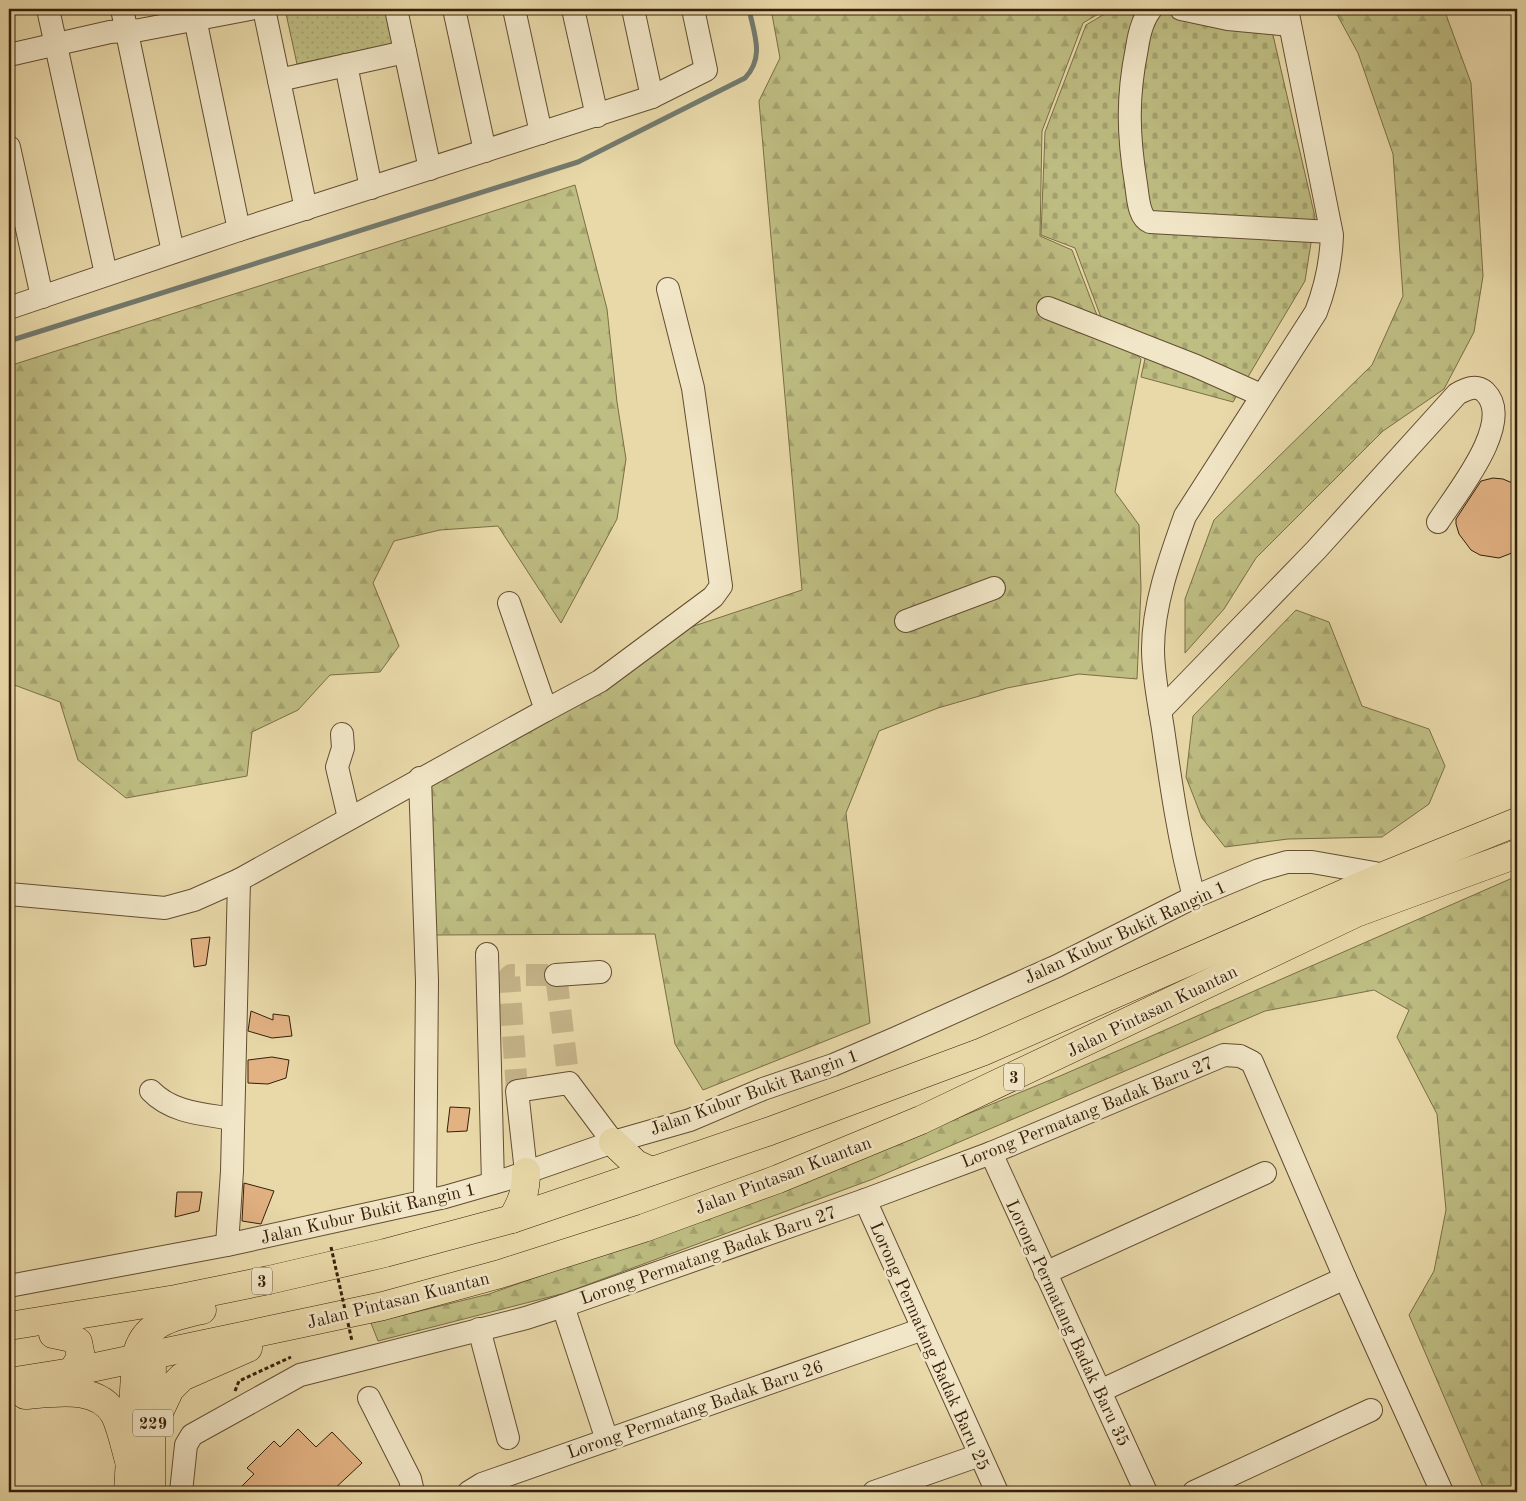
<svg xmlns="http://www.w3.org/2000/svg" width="1526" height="1501" viewBox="0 0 1526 1501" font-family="'Old Standard TT',serif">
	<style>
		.grass { fill: url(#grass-dots); stroke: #7a6e46 }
		.forest { fill: url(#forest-firs); stroke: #7a6e46 }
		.cemetery { fill: url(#cemetery-stones); stroke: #7a6e46 }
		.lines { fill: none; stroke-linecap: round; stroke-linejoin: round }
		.stream { stroke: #737a6f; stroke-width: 5 }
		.building { fill: #e2b283; stroke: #361e0a }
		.minor-tunnel { stroke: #c5b489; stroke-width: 22; stroke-dasharray: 22 11; stroke-linecap: butt }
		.minor-casing { stroke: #634d32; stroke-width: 24 }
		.major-casing { stroke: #361e0a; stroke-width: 29 }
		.highway-casing { stroke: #361e0a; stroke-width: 29 }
		.path { stroke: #361e0a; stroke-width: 3; stroke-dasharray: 4 2.5; stroke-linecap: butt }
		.minor { stroke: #f1e6c7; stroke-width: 22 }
		.major { stroke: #e9d9a9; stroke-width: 28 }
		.highway { stroke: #e9d9a9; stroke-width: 28 }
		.path-bridge { stroke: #361e0a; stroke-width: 3; stroke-dasharray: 4 2.5; stroke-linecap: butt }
		.labels { text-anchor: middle; stroke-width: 5; stroke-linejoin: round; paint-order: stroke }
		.shield { fill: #f1e6c7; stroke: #6e5a43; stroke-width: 1 }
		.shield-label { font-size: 16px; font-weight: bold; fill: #361e0a }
		.street-label { font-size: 18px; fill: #361e0a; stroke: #f1e6c7 }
	</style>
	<defs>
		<pattern id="grass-dots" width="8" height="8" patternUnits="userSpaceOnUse" patternTransform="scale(1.25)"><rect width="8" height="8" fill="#bebd82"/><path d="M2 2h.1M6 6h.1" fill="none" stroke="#a4a26f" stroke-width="1.8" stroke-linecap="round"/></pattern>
		<pattern id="forest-firs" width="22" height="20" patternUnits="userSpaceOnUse" patternTransform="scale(1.25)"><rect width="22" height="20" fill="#bebd82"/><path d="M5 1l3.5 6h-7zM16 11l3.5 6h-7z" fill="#a4a26f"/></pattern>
		<pattern id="cemetery-stones" width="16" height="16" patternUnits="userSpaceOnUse" patternTransform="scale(1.25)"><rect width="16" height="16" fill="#bebd82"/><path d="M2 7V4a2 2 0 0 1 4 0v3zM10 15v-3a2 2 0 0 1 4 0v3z" fill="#a4a26f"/></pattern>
	</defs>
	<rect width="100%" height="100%" fill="#e9d9a9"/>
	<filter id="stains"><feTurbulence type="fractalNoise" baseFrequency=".004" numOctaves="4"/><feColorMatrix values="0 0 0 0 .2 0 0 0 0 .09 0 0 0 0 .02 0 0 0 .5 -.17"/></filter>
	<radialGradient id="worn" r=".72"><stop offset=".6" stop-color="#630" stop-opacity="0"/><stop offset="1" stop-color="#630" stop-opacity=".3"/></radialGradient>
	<polygon class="grass" points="285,9 387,9 395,43 297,64"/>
	<g class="forest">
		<polygon points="771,9 1107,9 1083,23 1042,131 1040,236 1072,250 1100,323 1141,359 1115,492 1139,525 1141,589 1137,679 1079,674 1007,688 938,708 879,731 846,813 870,1023 703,1090 675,1044 655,934 431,935 431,781 652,640 802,590 759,101 780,58"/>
		<polygon points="1334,9 1444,9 1471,83 1483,276 1474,332 1444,389 1383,431 1256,558 1224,609 1185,653 1185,599 1214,520 1372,365 1403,296 1393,154 1358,53"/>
		<polygon points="575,185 607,309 617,402 626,459 617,519 561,623 498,526 440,530 394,541 373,583 399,646 380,672 330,675 298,710 252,732 247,776 126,798 78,760 60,702 9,683 9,366"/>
		<polygon points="1296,610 1329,622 1362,706 1429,729 1445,766 1429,804 1382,837 1288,839 1225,847 1202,818 1186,777 1193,716"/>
		<polygon points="1517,876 1517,1492 1485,1492 1409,1315 1434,1271 1446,1210 1437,1114 1397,1037 1409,1010 1374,990 1265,1011 873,1179 565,1293 378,1341 371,1323 489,1294 793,1186 1060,1076"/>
	</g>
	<polygon class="cemetery" points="1113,9 1267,9 1315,217 1305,281 1233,402 1141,377 1146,354 1102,320 1075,248 1041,235 1045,132 1086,25"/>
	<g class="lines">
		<path class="stream" d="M9,341L578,162L745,78C765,57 754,34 749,9"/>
	</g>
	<g class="building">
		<polygon points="1493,478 1503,479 1517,485 1517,551 1499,558 1480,555 1471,550 1459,534 1456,524 1456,519 1481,481"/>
		<polygon points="210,937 206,965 194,967 191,939"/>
		<polygon points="251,1011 273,1020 273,1014 289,1016 292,1036 272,1038 248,1031"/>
		<polygon points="272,1057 289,1060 286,1078 268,1084 248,1083 248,1060"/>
		<polygon points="450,1107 470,1108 467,1131 447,1132"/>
		<polygon points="244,1183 274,1191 261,1224 242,1221"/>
		<polygon points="177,1192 202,1192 199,1211 175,1217"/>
		<polygon points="298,1429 316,1447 332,1432 362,1463 331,1492 236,1492 254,1474 247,1468 274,1441 280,1447"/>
	</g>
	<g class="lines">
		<polyline class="minor-tunnel" points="517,1091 509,977 511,975 556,975 569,1083"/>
		<defs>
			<g id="minor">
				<polyline points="48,9 106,274"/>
				<polyline points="122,9 173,252"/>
				<polyline points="193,9 239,230"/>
				<polyline points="264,9 306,209"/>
				<polyline points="396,9 430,169"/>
				<polyline points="454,9 485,151"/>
				<polyline points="514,9 541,133"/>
				<polyline points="573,9 597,116"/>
				<polyline points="633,9 652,97"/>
				<path d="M1151,9C1142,20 1139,34 1137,48C1127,97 1128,135 1136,184C1138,196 1138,217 1150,222L1331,232"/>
				<polyline points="1181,9 1228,19 1290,25"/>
				<polyline points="9,55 110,32 140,30 250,9"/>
				<polyline points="346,65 371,188"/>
				<polyline points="279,80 405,52"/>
				<polyline points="9,147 42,297"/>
				<polyline points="9,308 239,230 652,97 706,70 693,9"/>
				<polyline points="1048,308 1196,366 1261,395"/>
				<polyline points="906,621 994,588"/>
				<polyline points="546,710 600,681 713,597 721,586 693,388 668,289"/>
				<path d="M1160,711L1316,550L1457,394C1466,389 1476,384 1485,392C1516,422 1455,495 1438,522"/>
				<polyline points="342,734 343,748 337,767 349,818"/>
				<polyline points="420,778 427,981 425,1201"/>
				<polyline points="9,894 165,908 194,900 239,880 546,710 509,603"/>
				<path d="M1194,897C1179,841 1171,785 1163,729C1159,703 1153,675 1153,649C1153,605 1170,558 1185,516L1316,312C1326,286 1331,263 1332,235L1287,9"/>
				<polyline points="487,954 493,1183"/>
				<polyline points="556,975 600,972"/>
				<path d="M151,1091C172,1113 204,1114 233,1119"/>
				<polyline points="991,1153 1146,1492"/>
				<polyline points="526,1172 517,1091 569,1083 613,1142"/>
				<polyline points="865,1200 997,1492"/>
				<polyline points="227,1245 232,1171 239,880"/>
				<polyline points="1045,1273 1265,1173"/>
				<polyline points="9,1286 227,1245 445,1197 504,1180 613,1142 690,1120 763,1089 833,1065 896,1038 1057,966 1194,897 1259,870 1287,862 1312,862 1386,875"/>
				<polyline points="563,1306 607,1440"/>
				<polyline points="479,1329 508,1438"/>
				<polyline points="1100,1391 1345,1278"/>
				<polyline points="369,1398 410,1479 413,1492"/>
				<polyline points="181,1492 186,1445 192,1435 300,1375 526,1318 563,1306 865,1200 991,1153 1224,1055 1240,1056 1252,1062 1345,1278 1442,1492"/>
				<polyline points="469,1492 482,1484 923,1329"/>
				<polyline points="874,1492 980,1455"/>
				<polyline points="1194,1492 1371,1410"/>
			</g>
			<g id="major">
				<polyline points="128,1492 135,1374"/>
				<polyline points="151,1492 152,1355"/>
			</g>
			<g id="highway">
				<polyline points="613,1142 636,1164 651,1171"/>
				<path d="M512,1219C522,1202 526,1191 526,1172"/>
				<polyline points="9,1326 176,1299 269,1280 385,1253 512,1219 770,1131 982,1052 1386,875 1517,822"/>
				<polyline points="53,1334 72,1338 78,1342 81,1357 72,1372"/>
				<path d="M136,1358C142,1324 172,1316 202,1310"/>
				<polyline points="9,1382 72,1372 383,1306 500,1274 644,1228 778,1179 921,1120 1356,913 1517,854"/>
				<path d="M25,1395C54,1393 98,1384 115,1415C122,1430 125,1448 130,1464"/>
				<polyline points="153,1425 170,1389 182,1377 248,1348"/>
			</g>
		</defs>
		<use href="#minor" class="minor-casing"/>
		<use href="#major" class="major-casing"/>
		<use href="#highway" class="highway-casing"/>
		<polyline class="path" points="235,1391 239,1381 291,1357"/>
		<use href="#minor" class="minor"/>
		<use href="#major" class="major"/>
		<use href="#highway" class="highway"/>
		<polyline class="path-bridge" points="331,1247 352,1341"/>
	</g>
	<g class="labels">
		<g class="shield">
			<rect x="1004" y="1063.5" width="20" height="27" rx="4"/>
			<rect x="252" y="1267.5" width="20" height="27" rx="4"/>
			<rect x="133" y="1409.5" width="40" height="27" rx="4"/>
		</g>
		<g class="shield-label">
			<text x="1014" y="1083">3</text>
			<text x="262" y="1287">3</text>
			<text x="153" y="1429">229</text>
		</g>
		<g class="street-label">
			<text transform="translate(1125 932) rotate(-25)" y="6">Jalan Kubur Bukit Rangin 1</text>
			<text transform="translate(1152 1011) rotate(-26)" y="6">Jalan Pintasan Kuantan</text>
			<text transform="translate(754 1092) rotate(-20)" y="6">Jalan Kubur Bukit Rangin 1</text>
			<text transform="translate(1087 1112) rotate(-22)" y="6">Lorong Permatang Badak Baru 27</text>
			<text transform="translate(783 1175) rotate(-21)" y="6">Jalan Pintasan Kuantan</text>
			<text transform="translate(368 1213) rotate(-13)" y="6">Jalan Kubur Bukit Rangin 1</text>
			<text transform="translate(708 1255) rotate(-19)" y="6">Lorong Permatang Badak Baru 27</text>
			<text transform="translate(398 1300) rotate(-14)" y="6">Jalan Pintasan Kuantan</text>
			<text transform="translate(1068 1323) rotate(65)" y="6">Lorong Permatang Badak Baru 35</text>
			<text transform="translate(930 1346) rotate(66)" y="6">Lorong Permatang Badak Baru 25</text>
			<text transform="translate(695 1409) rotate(-19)" y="6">Lorong Permatang Badak Baru 26</text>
		</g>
	</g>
	<rect width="1526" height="1501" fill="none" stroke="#e9d9a9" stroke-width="30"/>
	<rect x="10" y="10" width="1506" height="1481" fill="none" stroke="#361e0a" stroke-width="2.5"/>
	<rect x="15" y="15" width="1496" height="1471" fill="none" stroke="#361e0a"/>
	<rect width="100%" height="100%" filter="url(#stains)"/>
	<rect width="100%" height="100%" fill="url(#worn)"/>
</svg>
